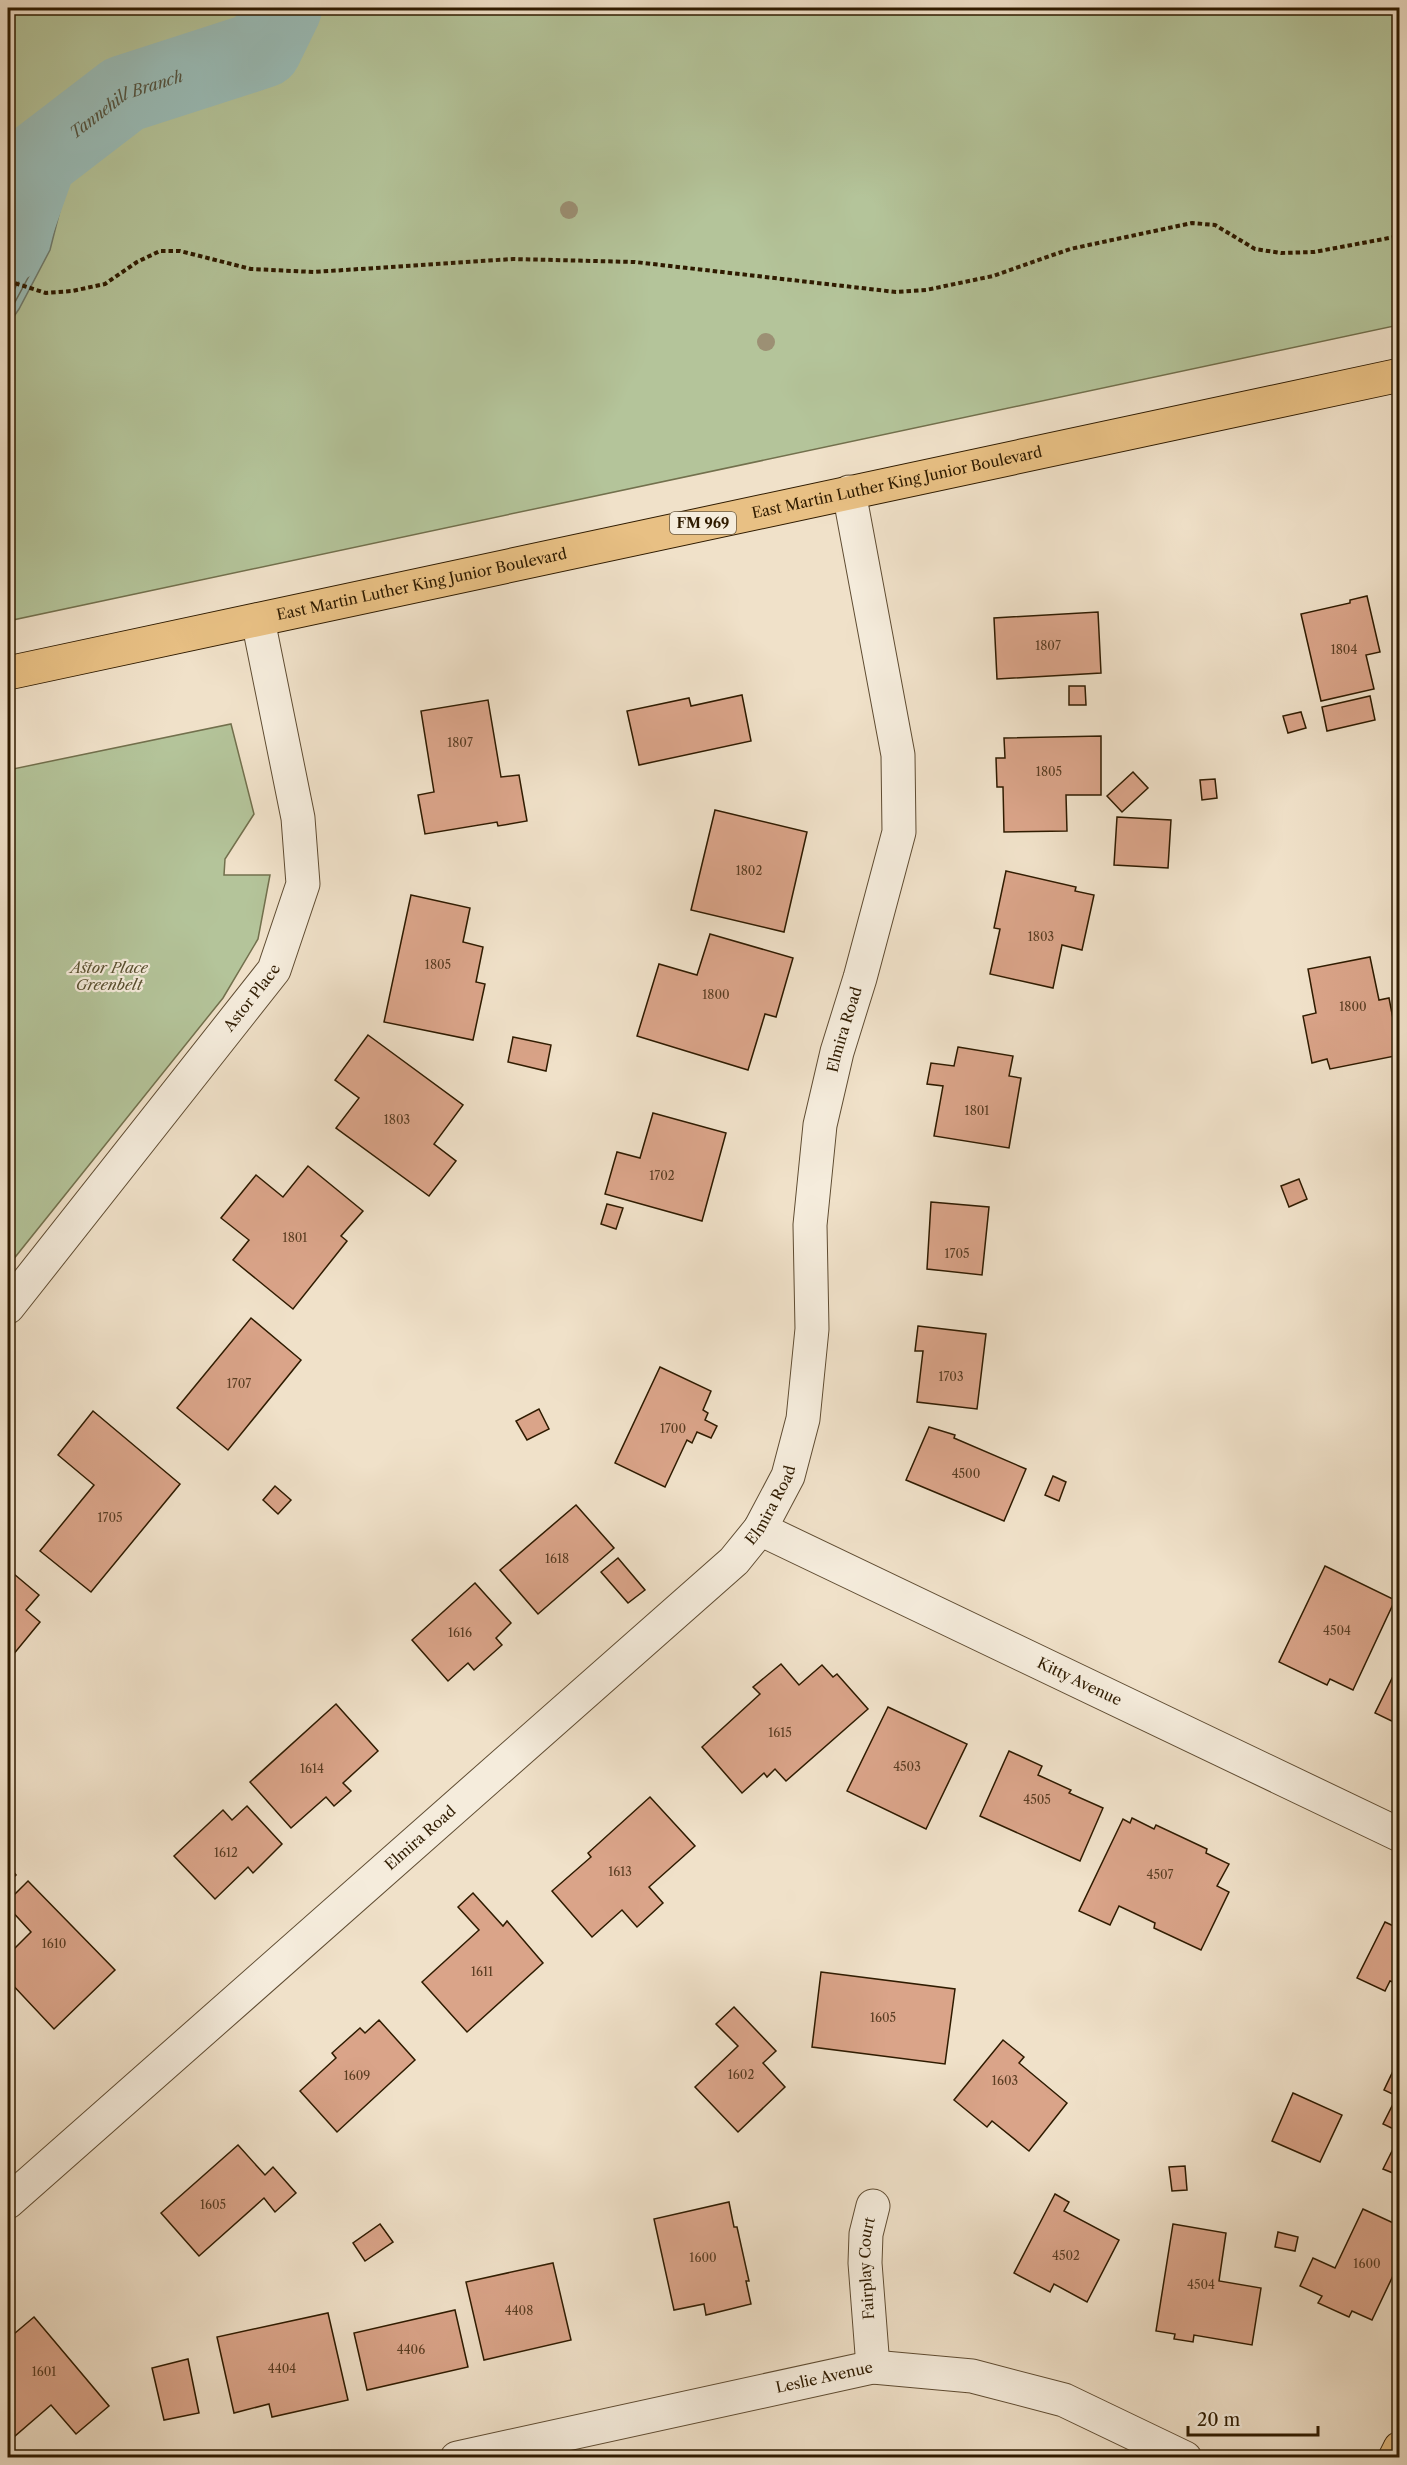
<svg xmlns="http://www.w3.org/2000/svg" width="1407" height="2465" viewBox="0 0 1407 2465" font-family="'Libre Caslon Text',serif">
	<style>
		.green { fill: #b4c49a; stroke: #72704d; stroke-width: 1.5 }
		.water { fill: #9abdb8; stroke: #6f7c6e; stroke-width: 1.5 }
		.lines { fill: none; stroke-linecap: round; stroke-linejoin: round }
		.shore { stroke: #646c5c; stroke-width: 1.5 }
		.river { stroke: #9abdb8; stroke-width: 78 }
		.building { fill: #daa489; stroke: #2f1b00; stroke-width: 1.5 }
		.minor-casing { stroke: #5f4c32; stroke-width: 35 }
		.major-casing { stroke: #2f1b00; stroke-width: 35 }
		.path { stroke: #2f1b00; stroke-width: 4; stroke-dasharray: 4.5 3; stroke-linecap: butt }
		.minor { stroke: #f5ecdc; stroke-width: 33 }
		.major { stroke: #e8c084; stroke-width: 33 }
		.tree { fill: #9c9074 }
		.labels { text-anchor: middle; stroke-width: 4.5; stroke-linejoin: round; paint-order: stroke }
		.number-label { font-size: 12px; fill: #5a3d22 }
		.shield { fill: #f5ecdc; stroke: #6a5a42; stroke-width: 1.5 }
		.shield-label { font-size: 14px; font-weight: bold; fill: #2f1b00 }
		.street-label { font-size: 15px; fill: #2f1b00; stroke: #f5ecdc }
		.park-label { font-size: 15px; font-style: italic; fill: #574e2e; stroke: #f5ecdc }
		.water-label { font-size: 16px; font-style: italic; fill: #545440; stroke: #f5ecdc }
	</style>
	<rect width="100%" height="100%" fill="#f0e1c9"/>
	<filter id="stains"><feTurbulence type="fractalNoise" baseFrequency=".00333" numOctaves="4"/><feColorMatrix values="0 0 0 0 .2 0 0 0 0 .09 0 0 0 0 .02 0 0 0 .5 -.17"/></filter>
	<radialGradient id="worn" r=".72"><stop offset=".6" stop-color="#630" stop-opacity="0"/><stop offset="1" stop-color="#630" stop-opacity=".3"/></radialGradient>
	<g class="green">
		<polygon points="8,8 1399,8 1399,325 8,621"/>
		<polygon points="231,724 254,814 225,859 224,875 270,875 258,939 223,998 8,1266 8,770"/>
	</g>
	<polygon class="water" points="8,148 69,175 50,250 19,309 8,325"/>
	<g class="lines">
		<g class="shore">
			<polyline points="8,154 36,166 62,180 44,248 8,315"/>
			<polyline points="8,163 33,172 53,184 37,245 8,302"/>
			<polyline points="8,172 41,186 43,189 29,242 8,282"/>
		</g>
		<path class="river" id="s1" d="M8,244L38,160L124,94L263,49L283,8"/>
	</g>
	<g class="building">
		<polygon points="1367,596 1380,652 1366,655 1374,689 1321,701 1301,614 1350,603 1350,600"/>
		<polygon points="1098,612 1101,673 997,679 994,618"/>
		<polygon points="1069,686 1085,686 1086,705 1069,705"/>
		<polygon points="742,695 751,741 639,765 627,711 689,698 691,706"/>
		<polygon points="1370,696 1375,720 1327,731 1322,707"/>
		<polygon points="488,700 501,777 519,775 527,821 498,826 497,822 425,834 418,795 434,792 421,711"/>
		<polygon points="1301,712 1306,728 1288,733 1283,716"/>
		<polygon points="1101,736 1101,795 1066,795 1067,831 1004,832 1003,787 997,787 996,758 1005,758 1004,738"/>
		<polygon points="1133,772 1148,788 1122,812 1107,796"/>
		<polygon points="1215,779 1217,798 1202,800 1200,780"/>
		<polygon points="715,810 807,832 784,932 691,910"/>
		<polygon points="1117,817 1171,820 1168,868 1114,865"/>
		<polygon points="1006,871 1076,887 1075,891 1094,895 1082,950 1062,945 1053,988 990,974 1000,929 994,928"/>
		<polygon points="411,895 470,908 463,942 483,947 476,982 485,984 473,1040 384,1022"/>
		<polygon points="710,934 793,958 776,1017 765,1014 748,1070 637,1036 659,964 697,975"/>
		<polygon points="1370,957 1379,1000 1389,998 1400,1055 1330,1069 1327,1059 1312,1063 1303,1016 1316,1013 1308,969"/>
		<polygon points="368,1035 463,1105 434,1144 456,1161 429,1196 336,1128 359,1098 335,1080"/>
		<polygon points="513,1037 551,1045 546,1071 508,1062"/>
		<polygon points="958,1047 1013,1056 1009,1076 1021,1078 1009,1148 934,1136 943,1086 927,1084 931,1063 954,1066"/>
		<polygon points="1400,1095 1400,1115 1394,1097"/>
		<polygon points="653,1113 726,1133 702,1221 605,1194 617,1152 640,1158"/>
		<polygon points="308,1166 363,1211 341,1236 347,1241 293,1309 233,1260 249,1240 221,1218 256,1175 283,1197"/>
		<polygon points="1299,1179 1307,1199 1289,1207 1281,1186"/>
		<polygon points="931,1202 989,1207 982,1275 927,1269"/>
		<polygon points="607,1204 623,1208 616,1229 601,1224"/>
		<polygon points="251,1318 301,1360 228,1450 177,1408"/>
		<polygon points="918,1326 986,1334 977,1409 917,1402 923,1351 915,1351"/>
		<polygon points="660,1367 711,1391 703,1410 708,1413 705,1420 717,1426 711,1438 697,1432 692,1443 687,1440 665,1487 615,1463"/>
		<polygon points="539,1409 549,1429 527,1440 516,1421"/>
		<polygon points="93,1411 180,1484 91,1592 40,1551 94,1485 58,1455"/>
		<polygon points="929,1427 955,1435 954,1438 1026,1469 1004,1521 906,1480"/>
		<polygon points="1053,1476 1066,1482 1059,1501 1045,1495"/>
		<polygon points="275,1486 291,1500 278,1514 263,1500"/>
		<polygon points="576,1505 614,1548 538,1614 500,1570"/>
		<polygon points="618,1558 645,1590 628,1603 601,1572"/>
		<polygon points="1325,1566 1395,1600 1353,1690 1330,1679 1327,1685 1279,1662"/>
		<polygon points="8,1569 39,1595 26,1610 40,1622 8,1661"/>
		<polygon points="475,1583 511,1623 496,1638 502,1645 474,1670 468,1663 448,1681 412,1640"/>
		<polygon points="1400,1662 1400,1725 1375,1713"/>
		<polygon points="781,1664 799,1685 822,1665 833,1677 837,1674 868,1709 786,1781 775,1769 767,1777 764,1773 742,1793 702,1747 760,1694 753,1687"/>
		<polygon points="336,1704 378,1751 343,1783 351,1791 334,1806 326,1797 291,1828 250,1782"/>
		<polygon points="888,1707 967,1744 926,1829 847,1791"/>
		<polygon points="1009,1751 1042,1766 1038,1775 1071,1790 1069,1793 1103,1808 1080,1861 980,1816"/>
		<polygon points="650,1797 695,1846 649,1887 663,1903 637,1927 622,1910 592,1937 552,1891 591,1857 588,1853"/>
		<polygon points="247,1806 282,1844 253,1873 248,1867 215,1899 174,1856 223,1810 232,1820"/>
		<polygon points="1132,1818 1154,1829 1156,1825 1207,1849 1206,1853 1229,1864 1217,1886 1229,1892 1201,1950 1154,1928 1155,1923 1119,1906 1110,1925 1079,1911 1123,1819 1130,1823"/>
		<polygon points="8,1865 16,1875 8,1883"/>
		<polygon points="28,1881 115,1970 54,2029 8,1980 8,1955 31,1932 8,1907 8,1901"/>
		<polygon points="473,1893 503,1926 507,1921 543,1963 467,2032 422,1982 479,1930 458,1907"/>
		<polygon points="1385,1922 1400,1929 1400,1985 1390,1981 1385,1991 1357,1978"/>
		<polygon points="821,1972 955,1989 945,2064 812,2047"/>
		<polygon points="734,2007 776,2051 763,2063 785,2087 738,2132 695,2087 738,2046 716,2024"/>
		<polygon points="379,2020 415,2060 337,2132 300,2091 336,2058 332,2053 360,2028 365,2033"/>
		<polygon points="1003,2040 1024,2057 1019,2063 1067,2103 1029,2151 992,2121 987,2127 954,2100"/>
		<polygon points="1395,2067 1400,2069 1400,2132 1383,2124 1397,2096 1384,2090"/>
		<polygon points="1293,2093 1342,2115 1320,2162 1272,2141"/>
		<polygon points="1400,2135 1400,2176 1383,2169"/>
		<polygon points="238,2145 265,2175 273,2167 296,2193 275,2212 264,2198 199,2256 161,2213"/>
		<polygon points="1185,2166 1187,2190 1172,2191 1169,2167"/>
		<polygon points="1055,2194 1069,2202 1064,2211 1119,2240 1087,2302 1054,2284 1050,2292 1014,2273"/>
		<polygon points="729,2202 734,2227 737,2227 749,2281 746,2281 751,2304 706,2315 704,2304 674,2310 654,2219"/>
		<polygon points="1363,2209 1400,2226 1400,2261 1372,2320 1352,2311 1349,2317 1318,2303 1322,2296 1300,2286 1313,2258 1335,2268"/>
		<polygon points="380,2224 393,2242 365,2261 353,2243"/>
		<polygon points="1173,2224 1226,2233 1219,2281 1261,2288 1252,2345 1194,2335 1193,2342 1174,2339 1175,2334 1156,2331"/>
		<polygon points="1278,2232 1298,2237 1295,2251 1275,2247"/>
		<polygon points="553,2263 571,2340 484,2360 466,2282"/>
		<polygon points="455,2310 468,2367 367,2390 354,2333"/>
		<polygon points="328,2313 348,2400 272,2417 269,2404 234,2413 217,2337"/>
		<polygon points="34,2317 109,2406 76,2434 51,2405 8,2442 8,2339"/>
		<polygon points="188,2359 199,2413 164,2420 152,2368"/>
	</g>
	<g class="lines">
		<defs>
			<g id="minor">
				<path id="s2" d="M8,1307L274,970L303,884L298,818L258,620"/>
				<path id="s3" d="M760,1529L1400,1835"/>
				<path id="s4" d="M8,2202L734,1561L760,1529L788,1476L803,1419L812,1329L810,1225L820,1125L837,1052L860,978L899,832L898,755L849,492"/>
				<path id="s5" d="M873,2367L865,2263L866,2234L873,2206"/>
				<path id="s6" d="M457,2458L873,2367L972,2376L1064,2400L1185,2458"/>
			</g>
			<g id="major">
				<path id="s7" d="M8,673L1400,375"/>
				<polyline points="1395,2458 1400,2448"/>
			</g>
		</defs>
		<use href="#minor" class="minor-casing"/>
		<use href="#major" class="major-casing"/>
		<polyline class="path" points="8,281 46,293 72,291 105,284 137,262 160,251 180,251 251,269 314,272 513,259 635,262 896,292 926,290 993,276 1070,249 1192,223 1215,225 1255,249 1281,253 1314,252 1400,236"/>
		<use href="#minor" class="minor"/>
		<use href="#major" class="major"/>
	</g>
	<g class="tree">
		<circle cx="569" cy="210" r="9"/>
		<circle cx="766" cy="342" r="9"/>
	</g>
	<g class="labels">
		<g class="number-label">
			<text x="1048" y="650">1807</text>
			<text x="1344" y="654">1804</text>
			<text x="460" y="747">1807</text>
			<text x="1049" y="776">1805</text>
			<text x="749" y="875">1802</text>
			<text x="1041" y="941">1803</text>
			<text x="438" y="969">1805</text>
			<text x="716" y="999">1800</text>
			<text x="1353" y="1011">1800</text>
			<text x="977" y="1115">1801</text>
			<text x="397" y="1124">1803</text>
			<text x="662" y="1180">1702</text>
			<text x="295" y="1242">1801</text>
			<text x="957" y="1258">1705</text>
			<text x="951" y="1381">1703</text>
			<text x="239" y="1388">1707</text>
			<text x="673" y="1433">1700</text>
			<text x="966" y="1478">4500</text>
			<text x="110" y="1522">1705</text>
			<text x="557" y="1563">1618</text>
			<text x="1337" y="1635">4504</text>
			<text x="460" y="1637">1616</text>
			<text x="780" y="1737">1615</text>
			<text x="907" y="1771">4503</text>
			<text x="312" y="1773">1614</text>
			<text x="1037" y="1804">4505</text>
			<text x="226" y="1857">1612</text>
			<text x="620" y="1876">1613</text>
			<text x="1160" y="1879">4507</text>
			<text x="54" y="1948">1610</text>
			<text x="482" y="1976">1611</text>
			<text x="883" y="2022">1605</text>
			<text x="741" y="2079">1602</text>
			<text x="357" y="2080">1609</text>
			<text x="1005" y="2085">1603</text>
			<text x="213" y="2209">1605</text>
			<text x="1066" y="2260">4502</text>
			<text x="703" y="2262">1600</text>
			<text x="1367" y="2268">1600</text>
			<text x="1201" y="2289">4504</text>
			<text x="519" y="2315">4408</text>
			<text x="411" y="2354">4406</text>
			<text x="282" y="2373">4404</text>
			<text x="44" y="2376">1601</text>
		</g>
		<rect class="shield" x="670" y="512" width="66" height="22" rx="4.5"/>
		<g class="shield-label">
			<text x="703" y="528">FM 969</text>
		</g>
		<g class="street-label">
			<text dy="5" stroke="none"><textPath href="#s7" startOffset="909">East Martin Luther King Junior Boulevard</textPath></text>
			<text dy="5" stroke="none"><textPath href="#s7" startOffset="423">East Martin Luther King Junior Boulevard</textPath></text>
			<text dy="5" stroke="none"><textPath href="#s2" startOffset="394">Astor Place</textPath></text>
			<text dy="5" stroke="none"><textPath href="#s4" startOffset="1522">Elmira Road</textPath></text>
			<text dy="5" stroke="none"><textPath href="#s4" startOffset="1036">Elmira Road</textPath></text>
			<text dy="5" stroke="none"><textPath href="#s3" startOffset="354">Kitty Avenue</textPath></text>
			<text dy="5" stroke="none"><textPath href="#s4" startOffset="550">Elmira Road</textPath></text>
			<text dy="5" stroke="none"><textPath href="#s5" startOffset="99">Fairplay Court</textPath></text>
			<text dy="5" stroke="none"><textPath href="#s6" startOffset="376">Leslie Avenue</textPath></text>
		</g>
		<g class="park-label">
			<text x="109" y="973">Astor Place<tspan x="109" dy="17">Greenbelt</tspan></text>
		</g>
		<g class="water-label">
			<text dy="6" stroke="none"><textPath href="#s1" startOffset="195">Tannehill Branch</textPath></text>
		</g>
	</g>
	<rect width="1407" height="2465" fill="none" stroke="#f0e1c9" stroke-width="30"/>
	<rect x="9" y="9" width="1389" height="2447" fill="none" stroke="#2f1b00" stroke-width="3"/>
	<rect x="15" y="15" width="1377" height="2435" fill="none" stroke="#2f1b00" stroke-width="1.5"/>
	<path d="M1188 2426v9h130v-9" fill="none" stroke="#2f1b00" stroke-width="3"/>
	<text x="1197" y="2426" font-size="18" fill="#2f1b00" stroke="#f5ecdc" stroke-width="4.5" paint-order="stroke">20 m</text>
	<rect width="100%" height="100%" filter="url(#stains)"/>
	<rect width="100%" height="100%" fill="url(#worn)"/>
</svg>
